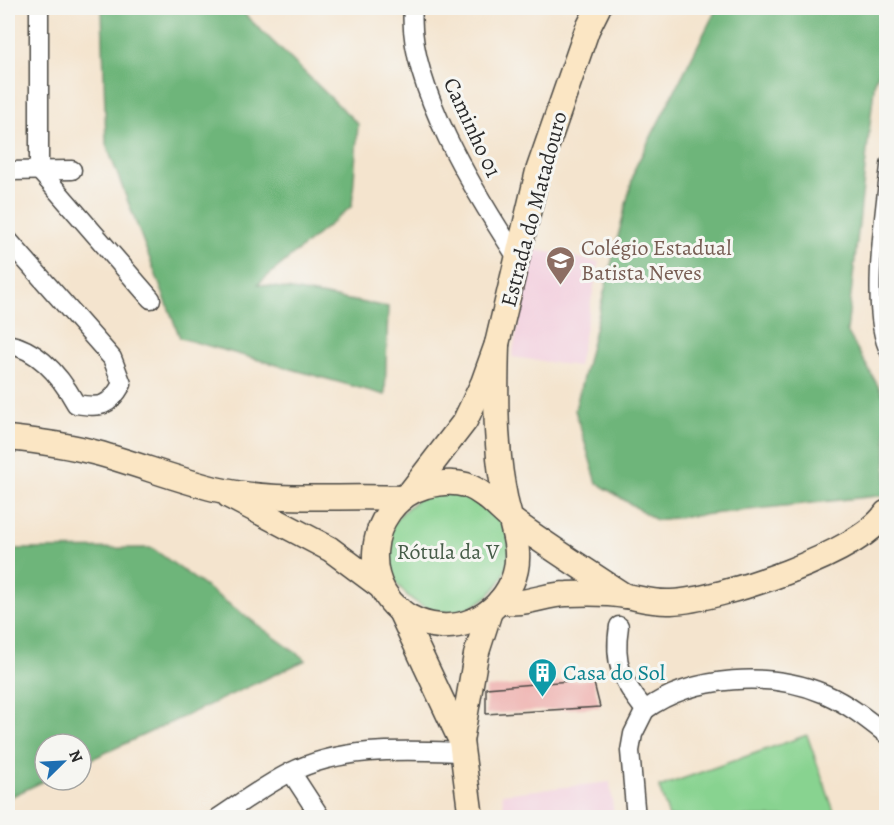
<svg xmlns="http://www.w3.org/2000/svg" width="894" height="825" viewBox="0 0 894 825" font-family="Alegreya,serif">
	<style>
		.built { fill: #f3cfde }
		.green { fill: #88d390; stroke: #5a7f5e; stroke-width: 1.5 }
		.forest { fill: #6eb57a; stroke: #4c7052; stroke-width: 1.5 }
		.building { fill: #eeaba9 }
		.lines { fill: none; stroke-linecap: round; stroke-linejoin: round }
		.service-casing { stroke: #494743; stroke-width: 12 }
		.minor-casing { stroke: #494743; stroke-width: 21 }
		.secondary-casing { stroke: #494743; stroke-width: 27 }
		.service { stroke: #fff; stroke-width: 9 }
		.minor { stroke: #fff; stroke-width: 18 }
		.secondary { stroke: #fbe6c4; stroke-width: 24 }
		.labels { text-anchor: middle; stroke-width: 6; stroke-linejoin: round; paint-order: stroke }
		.street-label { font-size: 22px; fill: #2b2b2b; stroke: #f6f6f2 }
		.education-label { font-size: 22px; fill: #785e54; stroke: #f6f6f2; text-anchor: start }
		.park-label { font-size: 22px; fill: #475d49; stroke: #f6f6f2 }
		.culture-label { font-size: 22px; fill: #0d838f; stroke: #f6f6f2; text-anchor: start }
	</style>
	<rect width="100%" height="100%" fill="#f6f6f2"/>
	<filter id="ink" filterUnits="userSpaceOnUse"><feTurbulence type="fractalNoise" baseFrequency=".0167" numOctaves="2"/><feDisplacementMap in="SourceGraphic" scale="12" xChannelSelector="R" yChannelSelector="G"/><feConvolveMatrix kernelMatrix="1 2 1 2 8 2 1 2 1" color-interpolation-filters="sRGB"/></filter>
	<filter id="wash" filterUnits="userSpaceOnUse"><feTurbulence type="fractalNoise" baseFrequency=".008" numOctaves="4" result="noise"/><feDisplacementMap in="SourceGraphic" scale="24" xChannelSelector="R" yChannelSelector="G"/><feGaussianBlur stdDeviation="1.35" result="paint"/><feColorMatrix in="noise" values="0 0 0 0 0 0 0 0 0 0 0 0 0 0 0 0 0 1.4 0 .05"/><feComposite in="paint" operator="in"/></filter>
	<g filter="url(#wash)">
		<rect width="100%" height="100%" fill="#f4e4ce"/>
		<g class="built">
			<polygon points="532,249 599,262 578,366 512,357"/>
			<polygon points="610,782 614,817 505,817 502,794"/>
		</g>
		<g class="green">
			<path d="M469,493C479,502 496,512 503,523C525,562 490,611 449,612C408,614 370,562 391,526C398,514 414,503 424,494Z"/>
			<polygon points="807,735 836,817 669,817 659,787"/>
		</g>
		<g class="forest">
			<polygon points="102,8 238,8 358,124 352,206 258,284 388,307 385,395 180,338 106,144"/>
			<polygon points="717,8 886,8 886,62 875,79 847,331 886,400 886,495 656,520 597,483 575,410 635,168"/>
			<polygon points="152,548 306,660 81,764 81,744 45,744 46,780 8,798 8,549"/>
		</g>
		<g id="blocks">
			<polygon class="building" points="593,679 600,707 486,714 486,688"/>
		</g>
	</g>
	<g filter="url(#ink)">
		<use href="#blocks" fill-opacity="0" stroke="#494743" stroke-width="1.5"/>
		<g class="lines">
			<defs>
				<path id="service" d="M886,162C881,207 864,315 886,354"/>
				<g id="minor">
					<polyline points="39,8 39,170 151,299"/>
					<path d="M413,8C406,83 477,196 518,259"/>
					<polyline points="8,171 72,170"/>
					<path d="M8,240L112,358L122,384C109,407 101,408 76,404C61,377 40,350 8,344"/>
					<path d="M619,626C613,663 622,682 645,710"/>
					<path d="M645,710C693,675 771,671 825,694C848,704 867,719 886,734"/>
					<polyline points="291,772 321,818"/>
					<path d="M218,818C242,802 264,786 289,773C343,746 404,750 463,752"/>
					<polyline points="636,818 630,751 633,734 645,710"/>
				</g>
				<g id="secondary">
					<path d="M497,344C496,378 495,411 498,444C499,463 502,483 506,502C512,528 524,555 512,582C495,619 455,635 418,621C356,597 363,504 426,486C438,483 453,481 466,485C487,493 499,510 516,523C552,549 588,572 625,596"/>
					<path d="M8,438C38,441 67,445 97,453C137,464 175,479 215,489C276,503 339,495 401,498"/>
					<polyline points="412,490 465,421 483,383 497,344 538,171 587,30 598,8"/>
					<polyline points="229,496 330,549 381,587"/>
					<path d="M500,601C522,607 545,594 567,594C586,593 608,593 626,596C642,599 656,603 671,602C720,600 859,554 886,513"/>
					<polyline points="399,609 461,741 471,818"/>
					<polyline points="461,741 476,655 490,611"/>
				</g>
			</defs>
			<use href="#service" class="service-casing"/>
			<use href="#minor" class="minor-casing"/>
			<use href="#secondary" class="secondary-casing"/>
			<use href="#service" class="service"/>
			<use href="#minor" class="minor"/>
			<use href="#secondary" class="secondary"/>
		</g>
	</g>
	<defs>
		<symbol id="school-pin" viewBox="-11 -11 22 30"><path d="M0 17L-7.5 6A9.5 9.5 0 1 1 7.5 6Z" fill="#8d6e63" stroke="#f6f6f2"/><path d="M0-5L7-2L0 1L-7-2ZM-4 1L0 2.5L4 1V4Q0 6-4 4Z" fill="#fff"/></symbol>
		<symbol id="building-pin" viewBox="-11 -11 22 30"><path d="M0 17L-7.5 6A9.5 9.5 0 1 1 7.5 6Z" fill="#0f9aa8" stroke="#f6f6f2"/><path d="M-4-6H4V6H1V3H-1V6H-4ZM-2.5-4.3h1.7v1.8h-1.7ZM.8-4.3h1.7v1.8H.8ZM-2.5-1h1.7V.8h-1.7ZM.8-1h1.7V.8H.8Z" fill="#fff"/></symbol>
	</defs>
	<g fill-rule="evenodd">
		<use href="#school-pin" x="544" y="244" width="33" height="45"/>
		<use href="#building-pin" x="526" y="656" width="33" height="45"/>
	</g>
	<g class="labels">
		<g class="street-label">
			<text transform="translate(473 127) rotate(65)" y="8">Caminho 01</text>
			<text transform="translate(533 209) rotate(-75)" y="8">Estrada do Matadouro</text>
		</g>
		<g class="education-label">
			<text x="581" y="255">Colégio Estadual<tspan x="581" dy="25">Batista Neves</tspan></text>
		</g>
		<g class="park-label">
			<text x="448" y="559">Rótula da V</text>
		</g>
		<g class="culture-label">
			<text x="563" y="680">Casa do Sol</text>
		</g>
	</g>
	<rect width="894" height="825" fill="none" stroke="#f6f6f2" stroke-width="30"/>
	<g transform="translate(63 762) rotate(66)"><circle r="28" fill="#f6f6f2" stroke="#a5a5a2" stroke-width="1.5"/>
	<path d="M0-4.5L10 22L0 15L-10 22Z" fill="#1f6fb2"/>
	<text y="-9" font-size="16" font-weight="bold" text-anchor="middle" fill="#2b2b2b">N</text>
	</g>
</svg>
